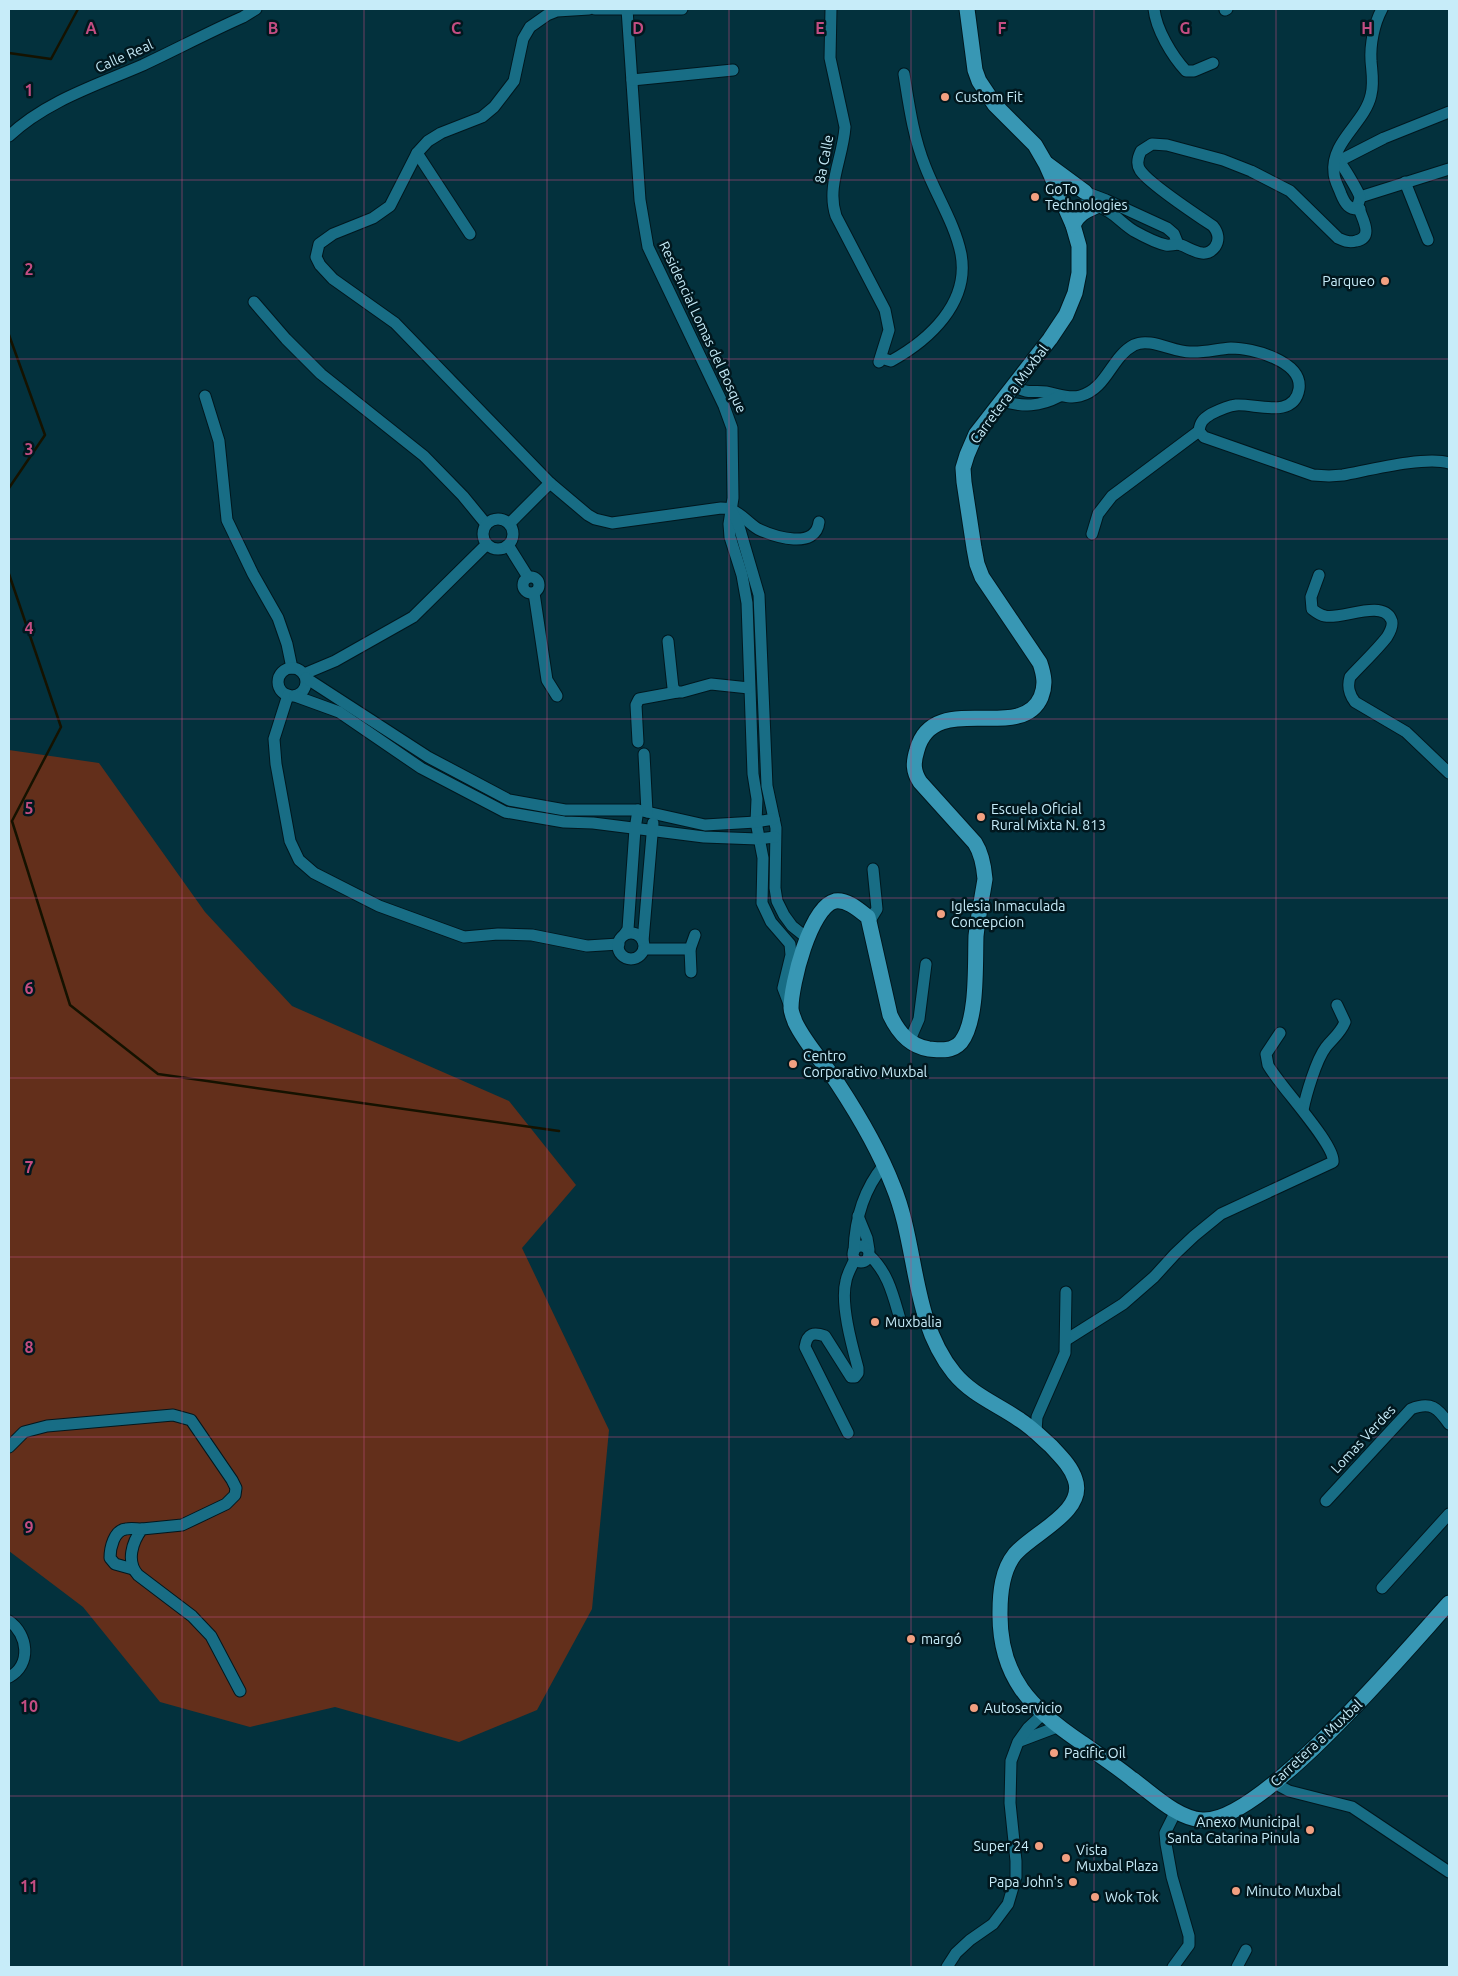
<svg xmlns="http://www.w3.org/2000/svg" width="1458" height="1976" viewBox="0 0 1458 1976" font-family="Ubuntu,sans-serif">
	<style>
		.green { fill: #632f1b }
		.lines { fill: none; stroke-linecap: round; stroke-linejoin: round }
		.stream { stroke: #151200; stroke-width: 2.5 }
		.minor-casing { stroke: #01171e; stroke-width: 13 }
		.major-casing { stroke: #01171e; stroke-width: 17 }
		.minor { stroke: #186d85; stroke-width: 11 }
		.major { stroke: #3897b4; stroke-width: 15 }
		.grid { fill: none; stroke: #c34d82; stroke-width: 1; stroke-opacity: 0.55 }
		.poi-dot { fill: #f2a081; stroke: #01171e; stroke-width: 2 }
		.labels { text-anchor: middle; stroke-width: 5; stroke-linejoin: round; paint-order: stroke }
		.street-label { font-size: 14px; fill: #c7ecf9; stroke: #01171e }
		.poi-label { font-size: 14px; fill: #c7ecf9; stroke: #01171e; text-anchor: start }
		.grid-label { font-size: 16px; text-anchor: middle; font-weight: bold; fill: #c34d82; stroke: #01171e; stroke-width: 5; stroke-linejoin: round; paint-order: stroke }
	</style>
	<rect width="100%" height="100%" fill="#03313d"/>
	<polygon class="green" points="9,750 99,763 205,912 292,1006 509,1101 576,1185 522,1248 609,1430 592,1609 537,1710 459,1742 335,1707 250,1727 160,1702 83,1607 9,1551"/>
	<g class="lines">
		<g class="stream">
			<polyline points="9,53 51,59 78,9"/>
			<polyline points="9,335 45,435 9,488"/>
			<polyline points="9,574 61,727 12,821 70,1005 158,1074 559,1131"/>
		</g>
		<defs>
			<g id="minor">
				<path d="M589,9L557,11L547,15L530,27L523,39L514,81L494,107L482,117L441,133L428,141L417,153L390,206L373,218L333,234L319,244L316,257L320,265L333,279L395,323L550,483L588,515L595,519L612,523L721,508C724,508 729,508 732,510C742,514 749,524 758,529C775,537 816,550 819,522"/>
				<polyline points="595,9 682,9"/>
				<polyline points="627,9 640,200 648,247 724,406 732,428 733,498 729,524 730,537 742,575 747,603 753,774 757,799 756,822 763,858 762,903 771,922 790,944 791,955 783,988 791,1009"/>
				<path d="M831,9L830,58L845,127C843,158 826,186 836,216L885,310L889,330L879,362"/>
				<path d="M1154,9C1156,29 1172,56 1186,71H1194L1213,63"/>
				<polyline points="1225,10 1227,9"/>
				<polyline points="632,80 733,70"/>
				<path d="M9,136C46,101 97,85 143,65C177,49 209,32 243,17L256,9"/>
				<polyline points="417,153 470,234"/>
				<polyline points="1335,163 1384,138 1449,112"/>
				<polyline points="1405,182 1428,240"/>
				<polyline points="1077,189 1106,200 1167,228 1174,234 1178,244"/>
				<polyline points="1360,197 1449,169"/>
				<path d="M1066,209C1076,206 1086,203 1096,206C1112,210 1121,223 1134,231C1143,236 1156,243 1166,245C1171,246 1176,243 1181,245C1192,249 1205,260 1215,247C1220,240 1218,232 1213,226C1198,216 1148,183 1140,170C1136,164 1138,157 1141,151L1152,144L1167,145L1223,160L1251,171L1290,191L1338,238C1345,241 1349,243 1356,241C1376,237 1360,216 1358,205C1358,203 1360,200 1360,197C1359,193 1341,161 1336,158"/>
				<path d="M1360,209C1349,210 1345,204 1341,194C1339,188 1334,180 1334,173C1330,142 1365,123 1371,95C1374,83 1372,73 1371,61C1370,44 1374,24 1382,9"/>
				<polyline points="254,302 286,339 321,374 424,456 463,496 486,524"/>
				<path d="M881,358L891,361C929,340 970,303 961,254C955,224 936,195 925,166C913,136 909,105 904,74"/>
				<path d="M1014,386C1031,395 1030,390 1046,392C1058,394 1068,399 1080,396C1107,389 1111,357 1134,345C1150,337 1173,352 1190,352C1203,353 1217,349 1231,348C1252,348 1303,361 1299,389C1294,420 1254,403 1236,405C1227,406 1219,410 1211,414C1203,419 1200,422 1199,431L1204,437L1313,475L1329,476L1343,475C1370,470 1425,456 1449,463"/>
				<polyline points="205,396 219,441 227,520 253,574 278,618 287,644 292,668"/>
				<path d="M1001,401C1024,407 1039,407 1060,396"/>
				<polyline points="732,511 738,523 759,595 767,786 776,828 775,888 777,901 784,915 792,926 807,938"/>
				<circle cx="498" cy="534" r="15"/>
				<polyline points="509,524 550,483"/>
				<polyline points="1092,534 1098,514 1112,496 1199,431"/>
				<polyline points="508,545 528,577"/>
				<path d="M1319,575L1311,597L1312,609C1316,612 1319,615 1325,616C1341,620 1382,599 1391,619C1394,624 1390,632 1387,637C1376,651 1362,664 1350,677C1347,687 1349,694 1355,702L1406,732L1449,773"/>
				<circle cx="531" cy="585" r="8"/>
				<polyline points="534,593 547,680 557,696"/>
				<polyline points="668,641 673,688 677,692 682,692 711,684 749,688"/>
				<circle cx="292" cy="682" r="14"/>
				<polyline points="304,674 335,661 413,617 487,544"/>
				<polyline points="306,678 428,757 509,800 565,810 638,810 705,825 756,822 774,819"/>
				<polyline points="288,695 274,739 276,764 290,841 299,860 314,873 379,906 464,937 498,934 532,935 587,946 619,944"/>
				<polyline points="295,696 339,712 421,768 505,812 564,822 593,823 704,837 758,839 775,837"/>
				<polyline points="638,742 636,705 639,699 677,692"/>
				<polyline points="644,754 647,812"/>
				<polyline points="869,922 877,909 873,869"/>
				<circle cx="631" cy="946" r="13"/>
				<polyline points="624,935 628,929 635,829 638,810"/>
				<polyline points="643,941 653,823"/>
				<polyline points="644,949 690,949 695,935"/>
				<polyline points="690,949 691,972"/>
				<polyline points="909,1042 919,1019 926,964"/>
				<path d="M1303,1110C1306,1095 1316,1060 1326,1047C1333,1038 1340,1034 1345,1022L1337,1005"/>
				<polyline points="858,1216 867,1238 869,1250"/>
				<circle cx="861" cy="1254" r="8"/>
				<path d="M854,1251C855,1219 864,1189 884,1165"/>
				<path d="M869,1255C888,1272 893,1295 900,1319"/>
				<path d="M1066,1340L1123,1304L1154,1277L1175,1254L1194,1236L1221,1214L1333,1162C1336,1145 1278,1084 1268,1065L1266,1054L1280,1033"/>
				<polyline points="1036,1432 1037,1417 1065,1353 1066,1292"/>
				<path d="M848,1433L805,1347C807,1333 814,1332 825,1336L851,1377H855L858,1373V1368C852,1346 840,1303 846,1281C847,1274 852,1266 855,1259"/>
				<path d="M9,1447L24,1432L47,1426L173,1415L191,1420L232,1480L236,1488L235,1495L226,1504L182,1525L142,1529C132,1542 126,1562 138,1575L192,1616L211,1636L240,1691"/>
				<path d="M1326,1501L1411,1409C1431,1401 1438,1408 1449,1424"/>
				<path d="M133,1569L115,1564L110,1558C110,1548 114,1530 126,1529C131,1528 137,1529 142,1529"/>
				<polyline points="1382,1588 1449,1514"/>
				<path d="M9,1621C28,1634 32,1665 9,1677"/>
				<polyline points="1020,1741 1057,1727"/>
				<polyline points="1274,1783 1289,1791 1352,1807 1449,1872"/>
				<polyline points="947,1967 956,1953 970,1940 993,1924 1008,1904 1016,1877 1016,1861 1010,1803 1011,1761 1018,1742 1028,1728 1043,1714"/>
				<polyline points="1173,1967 1189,1945 1189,1936 1172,1877 1166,1844 1165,1833 1176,1811"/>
				<polyline points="1237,1967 1246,1950"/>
			</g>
			<g id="major">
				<path d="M967,9L975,70L979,81L995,105L1035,145L1046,164L1073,225L1079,246V273L1075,293L1066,315L1050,339L976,434L967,455L963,468L964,482L974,548L977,564L982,577L1040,663C1044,675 1046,685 1041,697C1021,744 933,689 917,750C913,763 913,771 920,782L975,843C982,854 984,867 985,879C982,898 978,917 976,936C975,964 978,1020 961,1042C952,1052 940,1050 929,1049C909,1046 898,1032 890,1015L868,917C859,910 847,899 835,901C810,907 791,985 791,1008C791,1013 794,1018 795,1022C806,1045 824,1063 838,1084C859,1116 879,1150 893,1186C918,1246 911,1320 954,1373C972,1395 997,1404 1020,1420C1031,1427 1041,1437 1051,1446C1060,1456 1071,1466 1075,1479C1087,1511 1033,1533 1015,1554C1002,1570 1000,1592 1000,1612C999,1677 1031,1709 1082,1743C1099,1755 1116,1766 1132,1779C1152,1793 1176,1818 1202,1820C1261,1824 1408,1648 1449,1603"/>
				<polyline points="1047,164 1085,192"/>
				<path d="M1073,225C1078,214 1085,211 1096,206"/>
			</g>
		</defs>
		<use href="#minor" class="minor-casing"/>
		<use href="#major" class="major-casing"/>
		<use href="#minor" class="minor"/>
		<use href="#major" class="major"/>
	</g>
	<path class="grid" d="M182,9V1967M364,9V1967M547,9V1967M729,9V1967M911,9V1967M1094,9V1967M1276,9V1967M9,180H1449M9,359H1449M9,539H1449M9,719H1449M9,898H1449M9,1078H1449M9,1257H1449M9,1437H1449M9,1617H1449M9,1796H1449"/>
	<g class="poi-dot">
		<circle cx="945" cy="97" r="5"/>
		<circle cx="1035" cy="197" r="5"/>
		<circle cx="1385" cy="281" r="5"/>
		<circle cx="981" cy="817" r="5"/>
		<circle cx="941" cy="914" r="5"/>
		<circle cx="793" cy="1064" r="5"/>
		<circle cx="875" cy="1322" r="5"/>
		<circle cx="911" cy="1639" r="5"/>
		<circle cx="974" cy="1708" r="5"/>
		<circle cx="1054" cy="1753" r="5"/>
		<circle cx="1310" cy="1830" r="5"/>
		<circle cx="1039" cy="1846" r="5"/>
		<circle cx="1066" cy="1858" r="5"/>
		<circle cx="1073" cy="1882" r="5"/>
		<circle cx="1236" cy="1891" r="5"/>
		<circle cx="1095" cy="1897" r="5"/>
	</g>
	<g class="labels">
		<g class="street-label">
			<text transform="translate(124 56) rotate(-24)" y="5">Calle Real</text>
			<text transform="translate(824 159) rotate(-79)" y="5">8a Calle</text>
			<text transform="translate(703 327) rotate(65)" y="5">Residencial Lomas del Bosque</text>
			<text transform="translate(1009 394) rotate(-53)" y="5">Carretera a Muxbal</text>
			<text transform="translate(1363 1439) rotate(-47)" y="5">Lomas Verdes</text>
			<text transform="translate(1316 1743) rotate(-43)" y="5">Carretera a Muxbal</text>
		</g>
		<g class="poi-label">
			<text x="955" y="102">Custom Fit</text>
			<text x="1045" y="194">GoTo<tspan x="1045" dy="16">Technologies</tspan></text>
			<text x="1375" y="286" text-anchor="end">Parqueo</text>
			<text x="991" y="814">Escuela Oficial<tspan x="991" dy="16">Rural Mixta N. 813</tspan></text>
			<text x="951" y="911">Iglesia Inmaculada<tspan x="951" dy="16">Concepcion</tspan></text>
			<text x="803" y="1061">Centro<tspan x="803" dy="16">Corporativo Muxbal</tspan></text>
			<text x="885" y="1327">Muxbalia</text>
			<text x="921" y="1644">margó</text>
			<text x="984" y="1713">Autoservicio</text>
			<text x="1064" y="1758">Pacific Oil</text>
			<text x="1300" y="1827" text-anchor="end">Anexo Municipal<tspan x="1300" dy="16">Santa Catarina Pinula</tspan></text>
			<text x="1029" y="1851" text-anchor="end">Super 24</text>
			<text x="1076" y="1855">Vista<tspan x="1076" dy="16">Muxbal Plaza</tspan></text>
			<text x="1063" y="1887" text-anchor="end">Papa John's</text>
			<text x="1246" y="1896">Minuto Muxbal</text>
			<text x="1105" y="1902">Wok Tok</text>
		</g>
	</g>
	<g class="grid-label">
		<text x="91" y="34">A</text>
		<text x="273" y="34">B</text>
		<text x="456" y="34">C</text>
		<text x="638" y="34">D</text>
		<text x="820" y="34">E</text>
		<text x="1002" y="34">F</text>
		<text x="1185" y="34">G</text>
		<text x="1367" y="34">H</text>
		<text x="29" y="96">1</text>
		<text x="29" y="275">2</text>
		<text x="29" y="455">3</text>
		<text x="29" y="634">4</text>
		<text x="29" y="814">5</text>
		<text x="29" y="994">6</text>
		<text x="29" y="1173">7</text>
		<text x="29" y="1353">8</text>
		<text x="29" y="1533">9</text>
		<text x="29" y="1712">10</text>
		<text x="29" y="1892">11</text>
	</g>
	<rect width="1458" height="1976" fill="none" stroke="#c7ecf9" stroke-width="20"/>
</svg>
